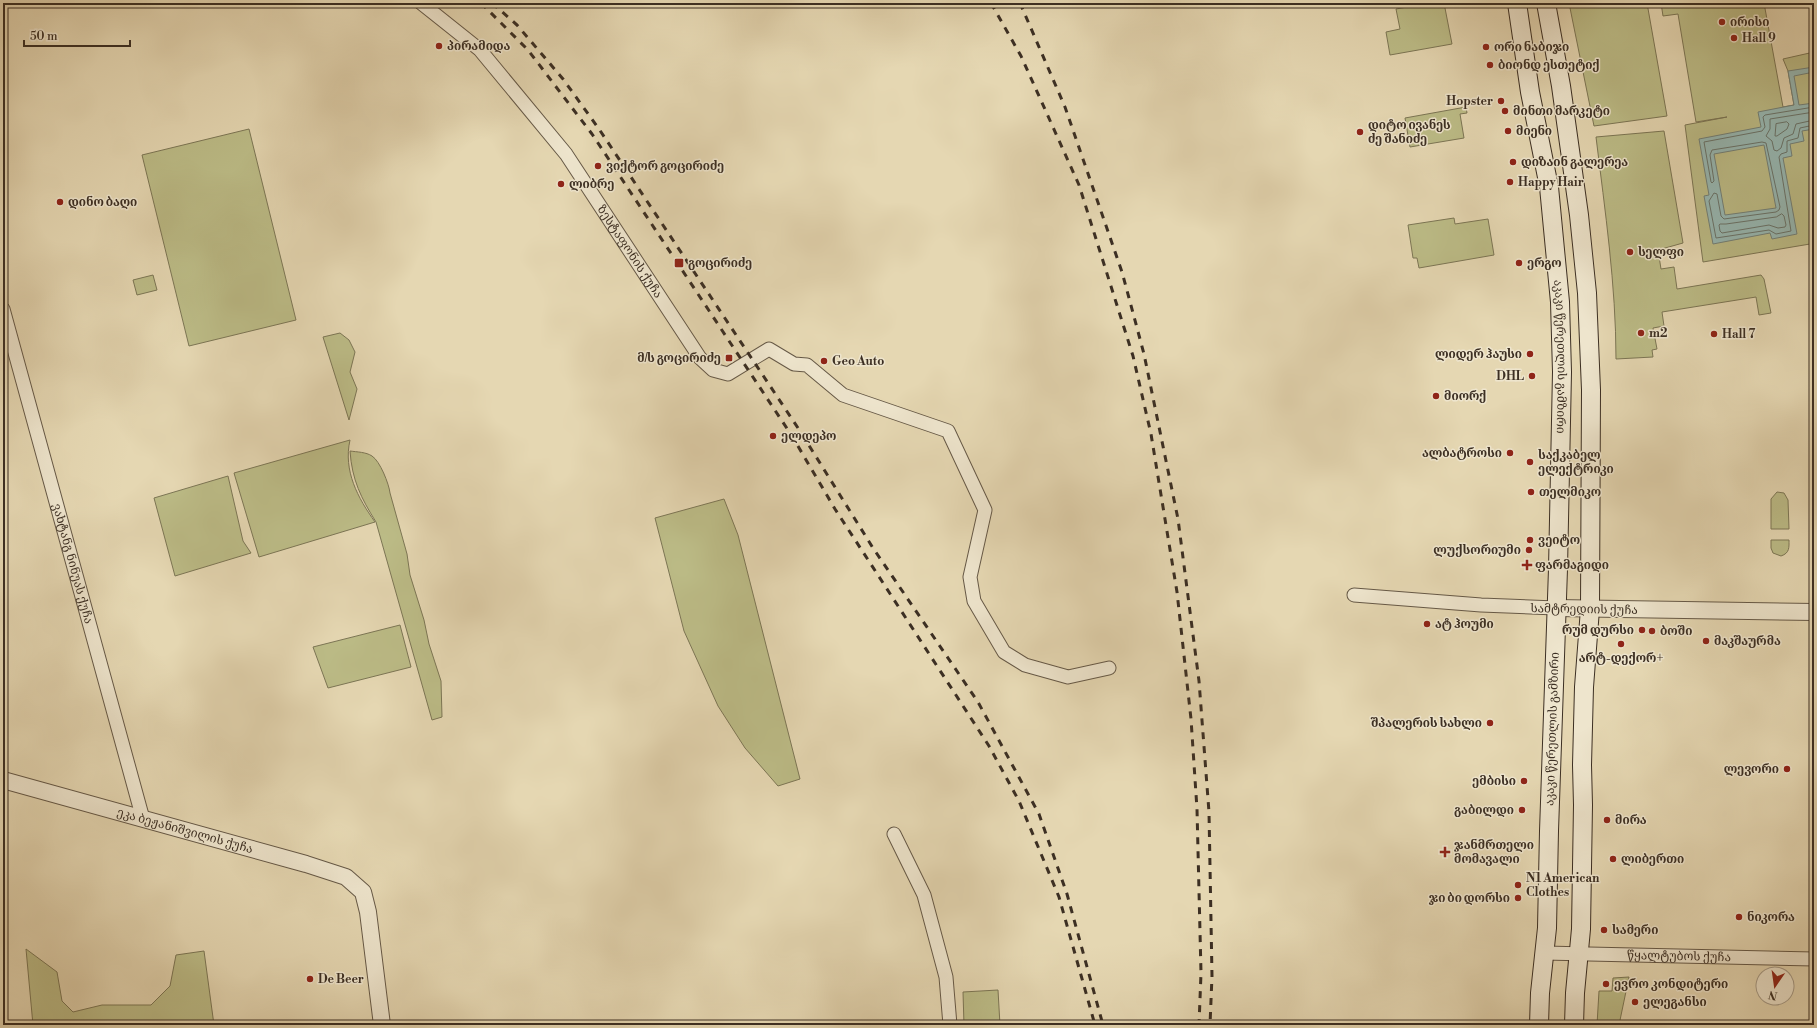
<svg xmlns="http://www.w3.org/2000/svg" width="1817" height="1028" viewBox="0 0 1817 1028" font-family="'Libre Bodoni','Noto Serif Georgian',serif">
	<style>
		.green { fill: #bcbc87; stroke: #7c7655 }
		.water { fill: #97b8b3; stroke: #738179; fill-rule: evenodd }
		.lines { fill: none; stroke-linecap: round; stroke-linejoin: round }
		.shore { stroke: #6a746b; stroke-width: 1 }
		.minor-casing { stroke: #665947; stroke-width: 15 }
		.tertiary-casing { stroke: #665947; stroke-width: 18 }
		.secondary-casing { stroke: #3c2f23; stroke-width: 20 }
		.minor { stroke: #eee5cd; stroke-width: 13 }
		.tertiary { stroke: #eee5cd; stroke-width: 16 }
		.secondary { stroke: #eee5cd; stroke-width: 18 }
		.rail { stroke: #3c2f23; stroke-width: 3; stroke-dasharray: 7 7; stroke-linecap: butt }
		.poi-dot { fill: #8f2418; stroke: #eee5cd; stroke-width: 1.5 }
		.labels { text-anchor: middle; stroke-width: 3; stroke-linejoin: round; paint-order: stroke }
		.poi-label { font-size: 12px; font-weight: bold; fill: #3c2f23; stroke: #eee5cd; text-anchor: start }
		.street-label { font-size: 12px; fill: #3c2f23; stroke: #eee5cd }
	</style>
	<rect width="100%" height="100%" fill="#e5d7b2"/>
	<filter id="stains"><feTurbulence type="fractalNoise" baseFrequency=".005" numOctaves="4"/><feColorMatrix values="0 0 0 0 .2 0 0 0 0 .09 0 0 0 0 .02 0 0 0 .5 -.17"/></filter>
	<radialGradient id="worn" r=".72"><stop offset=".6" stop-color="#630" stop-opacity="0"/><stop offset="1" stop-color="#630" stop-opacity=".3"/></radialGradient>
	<g class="green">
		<polygon points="1429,3 1444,3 1452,44 1390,55 1386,32 1400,29 1396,9"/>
		<polygon points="1569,3 1647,3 1667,116 1594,126"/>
		<polygon points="1661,3 1764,3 1783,107 1794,105 1788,71 1783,59 1814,52 1814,239 1810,244 1703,262 1685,125 1727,117 1696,122 1678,14 1663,16"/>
		<polygon points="1466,107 1467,113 1460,114 1464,138 1410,147 1405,118"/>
		<polygon points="249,129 296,320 189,346 142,155"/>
		<path d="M1664,131L1683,243L1658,250L1661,269L1674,267L1677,289L1761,275L1764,279L1771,313L1759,315L1756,297L1662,312L1664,326L1653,328L1657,349L1652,350L1653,357L1616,359C1616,285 1605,211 1596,137Z"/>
		<polygon points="1454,218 1455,224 1488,219 1494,255 1419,268 1417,258 1413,258 1408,225"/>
		<polygon points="153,275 157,290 137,295 133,280"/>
		<polygon points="340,333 349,340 355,352 350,372 357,389 349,420 323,337"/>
		<path d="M350,440C343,471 358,498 375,522L259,557L234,473Z"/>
		<path d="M350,451C357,452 366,452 372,456C380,461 389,484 390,493L407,554L410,575L424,620L429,644L441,681L442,717L432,720L376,522C361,498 352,480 350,451Z"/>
		<polygon points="228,476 243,541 251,553 175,576 154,498"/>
		<polygon points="1777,492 1784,493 1788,500 1789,529 1771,529 1771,499"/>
		<polygon points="724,499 738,535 800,779 778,786 745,748 718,706 684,631 655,518"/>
		<path d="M1771,540H1789C1789,547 1790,553 1781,556L1773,553L1771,548Z"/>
		<polygon points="400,625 411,667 328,688 313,647"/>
		<polygon points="26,949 57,972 62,1001 73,1012 102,1005 151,1005 170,986 176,955 204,951 214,1025 33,1025"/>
		<polygon points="1629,977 1619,1025 1597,1025 1599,991 1612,991 1613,978"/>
		<polygon points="998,990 1000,1025 964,1025 963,992"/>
	</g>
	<path class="water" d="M1814,67V72L1794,76L1799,105L1814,103V129L1802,131L1804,141L1790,144L1792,156L1783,158L1797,234L1772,239L1770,233L1713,244L1704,196L1709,195L1699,139L1761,127L1758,112L1794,105L1788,71ZM1764,145L1776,208L1725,215L1714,154Z"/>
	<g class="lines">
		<g class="shore">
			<polyline points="1814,107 1765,115 1763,117 1765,127 1762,131 1704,142 1711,182 1712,183 1714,181 1710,155 1712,150 1762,142 1766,143 1780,207 1779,210 1776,212 1724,219 1721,216 1717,194 1714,193 1709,201 1716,238 1769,230 1776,234 1791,231 1779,157 1781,154 1787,152 1787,141 1798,138 1800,128 1814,125"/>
			<polyline points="1814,112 1770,119 1770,129 1766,136 1772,141 1774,150 1777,151 1781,148 1784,138 1793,134 1796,124 1814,120"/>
			<polygon points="1787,122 1789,124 1787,129 1777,136 1775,136 1776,124"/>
			<polygon points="1782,214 1784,216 1786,225 1785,227 1778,228 1769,225 1722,233 1720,231 1719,225 1720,224 1726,224 1776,217"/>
		</g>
		<defs>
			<g id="minor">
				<path id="s1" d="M421,3L480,50L566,154L700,358L713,370L728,374L769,349L794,364L807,365L843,395L948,431L985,510L970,577L974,601L1004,652L1025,665L1068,677L1109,668"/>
				<path id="s2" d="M3,309L143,819"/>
				<polyline points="1354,595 1481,605 1556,608"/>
				<polyline points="894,834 924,895 946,977 950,1025"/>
				<path id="s3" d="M1544,953L1814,959"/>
			</g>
			<g id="tertiary">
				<polyline points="1556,608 1814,612"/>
				<path id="s4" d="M3,780L306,864L346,877L363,892L368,912L382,1025"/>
			</g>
			<g id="secondary">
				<path id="s5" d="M1517,3L1530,92L1549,187L1560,302L1562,372L1558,569L1549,831L1547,928L1540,993L1539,1025"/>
				<polyline points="1546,3 1561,86 1579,215 1587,293 1591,390 1590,609 1584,687 1582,765 1583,805 1581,929 1575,993 1574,1025"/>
			</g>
		</defs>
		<use href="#minor" class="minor-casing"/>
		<use href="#tertiary" class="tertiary-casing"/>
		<use href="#secondary" class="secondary-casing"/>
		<use href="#minor" class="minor"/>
		<use href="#tertiary" class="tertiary"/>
		<use href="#secondary" class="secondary"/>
		<g class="rail">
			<polyline points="481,3 528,50 592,134 792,436 835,509 989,746 1019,801 1059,897 1095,1025"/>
			<polyline points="492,3 517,25 563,79 599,129 800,431 873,548 978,702 1039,814 1067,894 1103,1025"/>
			<polyline points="991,3 1021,56 1079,185 1133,356 1151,434 1177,592 1191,719 1197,809 1201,973 1199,1025"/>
			<polyline points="1020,3 1065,107 1122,272 1144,354 1178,519 1199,681 1209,812 1212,976 1210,1025"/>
		</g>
	</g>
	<g class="poi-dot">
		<circle cx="1722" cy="22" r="4"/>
		<circle cx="1734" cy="38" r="4"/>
		<circle cx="439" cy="46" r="4"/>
		<circle cx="1486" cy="47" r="4"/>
		<circle cx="1490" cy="65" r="4"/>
		<circle cx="1501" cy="101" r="4"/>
		<circle cx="1505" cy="111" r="4"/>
		<circle cx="1508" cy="131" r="4"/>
		<circle cx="1360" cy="132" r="4"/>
		<circle cx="1513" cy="162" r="4"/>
		<circle cx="598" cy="166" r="4"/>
		<circle cx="1510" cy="182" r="4"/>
		<circle cx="561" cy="184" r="4"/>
		<circle cx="60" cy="202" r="4"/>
		<circle cx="1630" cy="252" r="4"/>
		<rect x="674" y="258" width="10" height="10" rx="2"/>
		<circle cx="1519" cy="263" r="4"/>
		<circle cx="1641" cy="333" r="4"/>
		<circle cx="1714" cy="334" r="4"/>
		<circle cx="1530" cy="354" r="4"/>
		<rect x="725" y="354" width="8" height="8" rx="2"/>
		<circle cx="824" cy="361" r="4"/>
		<circle cx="1532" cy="376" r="4"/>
		<circle cx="1436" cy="396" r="4"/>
		<circle cx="773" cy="436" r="4"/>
		<circle cx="1510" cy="453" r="4"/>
		<circle cx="1530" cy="462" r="4"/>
		<circle cx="1531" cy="492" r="4"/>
		<circle cx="1530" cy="540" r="4"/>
		<circle cx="1529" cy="550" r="4"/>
		<path d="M1525 559h4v4h4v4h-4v4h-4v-4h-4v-4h4z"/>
		<circle cx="1427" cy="624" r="4"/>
		<circle cx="1642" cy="630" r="4"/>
		<circle cx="1652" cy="631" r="4"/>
		<circle cx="1706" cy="641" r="4"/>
		<circle cx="1621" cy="644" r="4"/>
		<circle cx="1490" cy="723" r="4"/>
		<circle cx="1787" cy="769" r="4"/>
		<circle cx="1524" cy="781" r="4"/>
		<circle cx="1522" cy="810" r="4"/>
		<circle cx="1607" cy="820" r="4"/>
		<path d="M1443 846h4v4h4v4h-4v4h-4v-4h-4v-4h4z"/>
		<circle cx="1613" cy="859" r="4"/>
		<circle cx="1518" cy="885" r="4"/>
		<circle cx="1518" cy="898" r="4"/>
		<circle cx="1739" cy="917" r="4"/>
		<circle cx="1604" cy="930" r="4"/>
		<circle cx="310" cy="979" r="4"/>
		<circle cx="1606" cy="984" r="4"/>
		<circle cx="1635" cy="1002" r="4"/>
	</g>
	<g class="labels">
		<g class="poi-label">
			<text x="1730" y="26">ირისი</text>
			<text x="1742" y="42">Hall 9</text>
			<text x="447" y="50">პირამიდა</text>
			<text x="1494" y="51">ორი ნაბიჯი</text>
			<text x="1498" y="69">ბიონდ ესთეტიქ</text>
			<text x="1493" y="105" text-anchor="end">Hopster</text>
			<text x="1513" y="115">მინთი მარკეტი</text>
			<text x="1368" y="129">დიტო ივანეს<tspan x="1368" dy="14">ძე შანიძე</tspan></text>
			<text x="1516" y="135">მიენი</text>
			<text x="1521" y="166">დიზაინ გალერეა</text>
			<text x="606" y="170">ვიქტორ გოცირიძე</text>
			<text x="1518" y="186">Happy Hair</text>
			<text x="569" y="188">ლიბრე</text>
			<text x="68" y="206">დინო ბაღი</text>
			<text x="1638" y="256">სელფი</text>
			<text x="688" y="267">გოცირიძე</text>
			<text x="1527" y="267">ერგო</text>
			<text x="1649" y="337">m2</text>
			<text x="1722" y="338">Hall 7</text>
			<text x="1522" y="358" text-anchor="end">ლიდერ ჰაუსი</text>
			<text x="721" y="362" text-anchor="end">მ/ს გოცირიძე</text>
			<text x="832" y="365">Geo Auto</text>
			<text x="1524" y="380" text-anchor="end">DHL</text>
			<text x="1444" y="400">მიორქ</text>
			<text x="781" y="440">ელდეპო</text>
			<text x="1502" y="457" text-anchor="end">ალბატროსი</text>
			<text x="1538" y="459">საქკაბელ<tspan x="1538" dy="14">ელექტრიკი</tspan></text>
			<text x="1539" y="496">თელმიკო</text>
			<text x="1538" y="544">ვეიტო</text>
			<text x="1521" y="554" text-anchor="end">ლუქსორიუმი</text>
			<text x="1535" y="569">ფარმაგიდი</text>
			<text x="1435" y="628">ატ ჰოუმი</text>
			<text x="1634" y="634" text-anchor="end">რუმ დურსი</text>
			<text x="1660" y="635">ბოში</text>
			<text x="1714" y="645">მაკშაურმა</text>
			<text x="1621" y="662" text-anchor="middle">არტ-დექორ+</text>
			<text x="1482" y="727" text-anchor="end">შპალერის სახლი</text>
			<text x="1779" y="773" text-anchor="end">ლევორი</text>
			<text x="1516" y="785" text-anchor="end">ემბისი</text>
			<text x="1514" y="814" text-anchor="end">გაბილდი</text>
			<text x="1615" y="824">მირა</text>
			<text x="1454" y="849">ჯანმრთელი<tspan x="1454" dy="14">მომავალი</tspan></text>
			<text x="1621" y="863">ლიბერთი</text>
			<text x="1526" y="882">N1 American<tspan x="1526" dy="14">Clothes</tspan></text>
			<text x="1510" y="902" text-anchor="end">ჯი ბი დორსი</text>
			<text x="1747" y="921">ნიკორა</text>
			<text x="1612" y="934">სამერი</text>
			<text x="318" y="983">De Beer</text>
			<text x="1614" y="988">ევრო კონდიტერი</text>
			<text x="1643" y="1006">ელეგანსი</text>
		</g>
		<g class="street-label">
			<text dy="4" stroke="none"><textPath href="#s1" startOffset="327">ზესტაფონის ქუჩა</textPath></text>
			<text dy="4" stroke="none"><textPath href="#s5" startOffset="357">აკაკი წერეთლის გამზირი</textPath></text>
			<text dy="4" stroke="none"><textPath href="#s2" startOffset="264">ვახტანგ ნინუას ქუჩა</textPath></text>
			<text transform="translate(1584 609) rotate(1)" y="4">სამტრედიის ქუჩა</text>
			<text transform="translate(1552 729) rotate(-88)" y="4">აკაკი წერეთლის გამზირი</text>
			<text dy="4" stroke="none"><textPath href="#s4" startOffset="189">ეკა ბეჟანიშვილის ქუჩა</textPath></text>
			<text dy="4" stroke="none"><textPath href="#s3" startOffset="135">წყალტუბოს ქუჩა</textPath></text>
		</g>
	</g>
	<rect width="1817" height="1028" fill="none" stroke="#e5d7b2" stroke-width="16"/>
	<rect x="4" y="4" width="1809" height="1020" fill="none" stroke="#3c2f23" stroke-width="2"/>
	<rect x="8" y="8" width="1801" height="1012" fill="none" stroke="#3c2f23"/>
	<g transform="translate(1775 986) rotate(193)"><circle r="19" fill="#eee5cd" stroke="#a79c89"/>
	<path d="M0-3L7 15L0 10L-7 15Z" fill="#8f2418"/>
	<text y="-6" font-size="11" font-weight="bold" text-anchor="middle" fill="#3c2f23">N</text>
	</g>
	<path d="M24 40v6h106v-6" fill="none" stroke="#3c2f23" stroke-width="2"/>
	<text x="30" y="40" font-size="12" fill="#3c2f23" stroke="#eee5cd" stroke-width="3" paint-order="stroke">50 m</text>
	<rect width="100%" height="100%" filter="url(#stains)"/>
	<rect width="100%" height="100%" fill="url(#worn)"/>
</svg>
